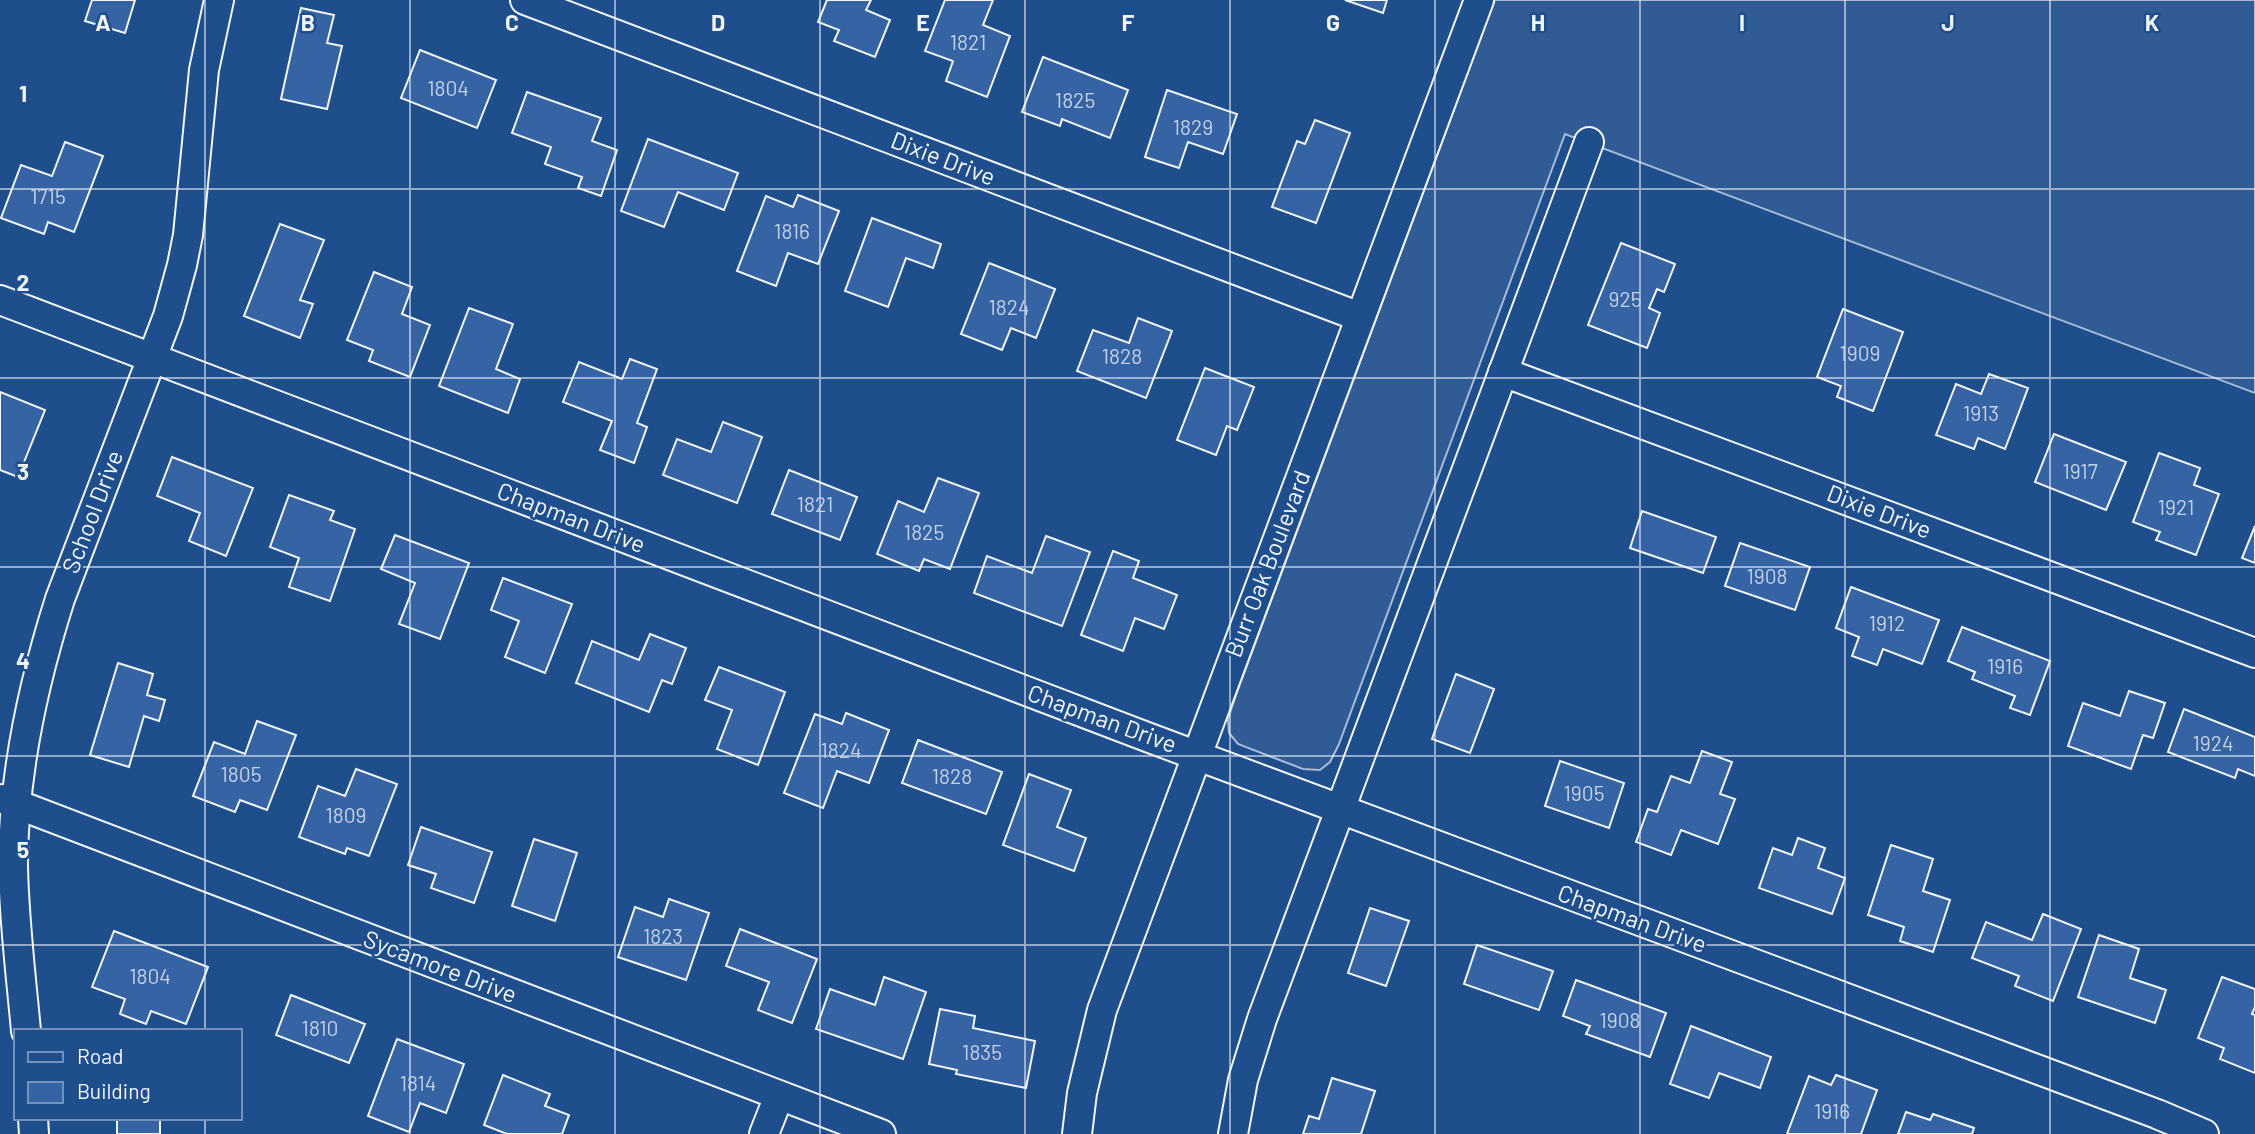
<svg xmlns="http://www.w3.org/2000/svg" width="2255" height="1134" viewBox="0 0 2255 1134" font-family="Barlow,sans-serif">
	<style>
		.built { fill: #305b95; stroke: #a8bbd7; stroke-width: 2 }
		.building { fill: #3563a3; stroke: #f2f6ff; stroke-width: 2 }
		.lines { fill: none; stroke-linecap: round; stroke-linejoin: round }
		.street-casing { stroke: #f2f6ff; stroke-width: 32 }
		.street { stroke: #1f4e8c; stroke-width: 28 }
		.grid { fill: none; stroke: #f2f6ff; stroke-width: 2; stroke-opacity: 0.55 }
		.labels { text-anchor: middle; stroke-width: 5; stroke-linejoin: round; paint-order: stroke }
		.number-label { font-size: 21px; fill: #c3d1e8 }
		.street-label { font-size: 24px; fill: #f2f6ff; stroke: #1f4e8c }
		.grid-label { font-size: 23px; text-anchor: middle; font-weight: bold; fill: #f2f6ff; stroke: #1f4e8c; stroke-width: 5; stroke-linejoin: round; paint-order: stroke }
	</style>
	<rect width="100%" height="100%" fill="#1f4e8c"/>
	<polygon class="built" points="1495,0 2255,0 2255,393 1565,134 1339,744 1330,762 1320,770 1303,769 1238,744 1229,733 1228,719 1236,695"/>
	<g class="building">
		<polygon points="92,0 135,0 125,33 85,21"/>
		<polygon points="827,0 871,0 866,10 890,20 875,57 834,41 839,30 818,22"/>
		<polygon points="945,0 993,0 983,25 1010,36 987,97 946,81 953,61 925,51"/>
		<polygon points="1345,0 1387,0 1383,13"/>
		<polygon points="301,8 334,15 327,43 342,46 327,109 281,99"/>
		<polygon points="420,50 496,80 477,128 401,98"/>
		<polygon points="1043,57 1128,90 1110,138 1062,119 1060,126 1022,112"/>
		<polygon points="1167,90 1237,114 1223,154 1188,142 1179,168 1145,157"/>
		<polygon points="527,92 601,118 592,141 617,150 601,196 578,188 582,177 545,164 551,147 512,133"/>
		<polygon points="1315,120 1350,133 1316,223 1272,207 1297,141 1305,144"/>
		<polygon points="648,139 738,173 724,210 678,192 664,227 621,211"/>
		<polygon points="65,142 103,156 74,232 48,222 44,234 1,218 21,165 52,176"/>
		<polygon points="798,195 839,211 818,264 788,253 776,286 737,271 766,196 793,207"/>
		<polygon points="872,218 941,244 933,268 906,258 888,307 845,291"/>
		<polygon points="280,224 324,240 300,300 313,304 300,338 244,316"/>
		<polygon points="1621,243 1675,264 1664,292 1657,289 1649,308 1660,313 1647,348 1588,325"/>
		<polygon points="989,263 1055,289 1036,338 1011,328 1002,350 961,334"/>
		<polygon points="374,272 412,287 402,314 430,325 410,377 369,361 373,350 347,340"/>
		<polygon points="469,308 513,324 496,369 520,379 508,413 439,386"/>
		<polygon points="1843,309 1903,332 1873,411 1837,397 1841,386 1817,377"/>
		<polygon points="1138,318 1172,331 1146,398 1077,371 1093,330 1129,343"/>
		<polygon points="630,359 657,369 637,423 647,427 634,463 600,450 612,421 563,402 579,362 622,379"/>
		<polygon points="1205,368 1254,387 1237,430 1227,426 1216,455 1177,440"/>
		<polygon points="1989,374 2028,388 2005,449 1978,438 1974,449 1936,435 1956,384 1981,394"/>
		<polygon points="0,392 45,410 18,477 0,470"/>
		<polygon points="723,422 762,437 737,503 663,475 677,439 711,452"/>
		<polygon points="2054,434 2126,462 2106,510 2035,482"/>
		<polygon points="2159,453 2200,468 2194,485 2219,494 2196,555 2156,540 2160,532 2133,522"/>
		<polygon points="172,457 253,488 226,556 189,541 200,513 157,496"/>
		<polygon points="789,470 857,497 840,540 772,514"/>
		<polygon points="938,478 979,493 950,569 924,559 919,571 877,554 898,501 924,512"/>
		<polygon points="289,495 334,511 330,520 355,529 330,601 289,587 299,558 270,547"/>
		<polygon points="1642,511 1716,537 1703,573 1630,548"/>
		<polygon points="2255,526 2255,563 2242,558"/>
		<polygon points="395,535 469,563 440,639 399,624 415,583 381,569"/>
		<polygon points="1046,536 1090,552 1062,626 974,593 987,556 1032,573"/>
		<polygon points="1740,543 1810,567 1795,610 1725,586"/>
		<polygon points="1113,551 1139,561 1133,578 1177,595 1164,629 1135,618 1123,651 1081,635"/>
		<polygon points="503,578 572,604 545,673 505,657 519,621 491,610"/>
		<polygon points="1851,587 1939,620 1922,664 1883,649 1877,665 1852,656 1859,637 1836,628"/>
		<polygon points="1962,627 2050,661 2030,715 2010,708 2015,696 1972,679 1975,672 1948,661"/>
		<polygon points="650,634 686,648 672,684 662,680 649,712 576,683 592,641 639,660"/>
		<polygon points="118,663 153,674 147,695 165,700 159,721 144,716 129,767 90,755"/>
		<polygon points="719,667 785,692 758,765 717,749 732,710 705,700"/>
		<polygon points="1456,674 1494,689 1470,753 1432,739"/>
		<polygon points="2129,691 2165,703 2153,738 2143,735 2131,769 2068,746 2083,703 2120,716"/>
		<polygon points="2184,709 2255,737 2255,776 2238,769 2235,778 2168,752"/>
		<polygon points="846,713 889,730 869,783 837,771 823,808 784,793 815,714 842,724"/>
		<polygon points="257,721 296,735 267,810 240,800 235,812 193,796 214,742 245,754"/>
		<polygon points="918,740 1002,772 986,814 902,783"/>
		<polygon points="1702,751 1732,762 1720,794 1735,799 1718,844 1681,830 1671,855 1636,842 1648,809 1657,812 1671,776 1690,783"/>
		<polygon points="1560,761 1624,783 1609,828 1545,806"/>
		<polygon points="356,769 397,784 369,856 347,848 345,854 299,837 318,786 345,796"/>
		<polygon points="1029,774 1071,790 1057,827 1086,838 1074,871 1003,845"/>
		<polygon points="421,827 492,852 474,903 431,888 436,874 408,865"/>
		<polygon points="1798,838 1825,848 1818,868 1845,878 1832,914 1759,888 1773,848 1792,855"/>
		<polygon points="534,839 577,853 555,921 512,906"/>
		<polygon points="1891,845 1933,859 1923,891 1950,900 1933,952 1900,941 1904,927 1868,915"/>
		<polygon points="669,899 709,913 686,980 618,957 635,907 663,917"/>
		<polygon points="1370,908 1409,921 1386,986 1348,973"/>
		<polygon points="2043,914 2081,929 2053,1001 2015,986 2019,976 1972,958 1986,922 2032,940"/>
		<polygon points="740,929 817,959 792,1023 758,1010 769,982 726,966"/>
		<polygon points="114,931 208,967 186,1024 151,1011 146,1024 120,1014 125,999 92,987"/>
		<polygon points="2099,935 2139,949 2130,978 2166,990 2155,1023 2078,997"/>
		<polygon points="1477,945 1553,971 1539,1010 1464,984"/>
		<polygon points="884,977 926,992 903,1059 816,1029 830,989 875,1005"/>
		<polygon points="2222,977 2255,989 2255,1007 2252,1014 2255,1015 2255,1073 2220,1059 2224,1048 2198,1038"/>
		<polygon points="1576,980 1666,1013 1650,1057 1586,1034 1590,1026 1563,1016"/>
		<polygon points="291,995 365,1024 349,1063 276,1035"/>
		<polygon points="940,1009 975,1016 973,1028 1035,1041 1026,1088 956,1074 957,1070 929,1064"/>
		<polygon points="1691,1026 1771,1057 1760,1088 1719,1073 1709,1098 1670,1084"/>
		<polygon points="397,1039 464,1064 446,1113 420,1103 409,1132 368,1116"/>
		<polygon points="503,1075 550,1094 545,1106 569,1115 562,1134 507,1134 484,1125"/>
		<polygon points="1836,1075 1877,1090 1861,1134 1787,1134 1809,1076 1831,1085"/>
		<polygon points="1332,1078 1375,1091 1361,1134 1303,1134 1309,1116 1319,1119"/>
		<polygon points="1906,1112 1930,1120 1933,1114 1974,1128 1972,1134 1898,1134"/>
		<rect x="117" y="1118" width="43" height="16"/>
	</g>
	<g class="lines">
		<defs>
			<g id="street">
				<polyline points="525,0 1360,317"/>
				<polyline points="0,300 1147,737 2157,1114 2204,1134"/>
				<polyline points="1503,372 2255,653"/>
				<polyline points="3,799 881,1134"/>
				<path d="M26,1031C21,976 14,921 13,866C13,776 33,684 60,599L168,316L182,265L188,235L204,70L219,0"/>
				<polyline points="33,1118 34,1134"/>
				<polyline points="764,1134 779,1096"/>
				<polyline points="1077,1134 1082,1093 1102,1010 1479,0"/>
				<polyline points="1233,1134 1243,1080 1262,1019 1589,142"/>
			</g>
		</defs>
		<use href="#street" class="street-casing"/>
		<use href="#street" class="street"/>
	</g>
	<path class="grid" d="M205,0V1031M410,0V1134M615,0V1134M820,0V1134M1025,0V1134M1230,0V1134M1435,0V1134M1640,0V1134M1845,0V1134M2050,0V1134M0,189H2255M0,378H2255M0,567H2255M0,756H2255M0,945H2255M205,1118V1134"/>
	<g class="labels">
		<g class="number-label">
			<text x="968" y="50">1821</text>
			<text x="448" y="96">1804</text>
			<text x="1075" y="108">1825</text>
			<text x="1193" y="135">1829</text>
			<text x="48" y="204">1715</text>
			<text x="792" y="239">1816</text>
			<text x="1625" y="307">925</text>
			<text x="1009" y="315">1824</text>
			<text x="1860" y="361">1909</text>
			<text x="1122" y="364">1828</text>
			<text x="1981" y="421">1913</text>
			<text x="2080" y="479">1917</text>
			<text x="815" y="512">1821</text>
			<text x="2176" y="515">1921</text>
			<text x="924" y="540">1825</text>
			<text x="1767" y="584">1908</text>
			<text x="1887" y="631">1912</text>
			<text x="2005" y="674">1916</text>
			<text x="2213" y="751">1924</text>
			<text x="841" y="758">1824</text>
			<text x="241" y="782">1805</text>
			<text x="952" y="784">1828</text>
			<text x="1584" y="801">1905</text>
			<text x="346" y="823">1809</text>
			<text x="663" y="944">1823</text>
			<text x="150" y="984">1804</text>
			<text x="1620" y="1028">1908</text>
			<text x="320" y="1036">1810</text>
			<text x="982" y="1060">1835</text>
			<text x="418" y="1091">1814</text>
			<text x="1832" y="1119">1916</text>
		</g>
		<g class="street-label">
			<text transform="translate(943 159) rotate(21)" y="8">Dixie Drive</text>
			<text transform="translate(93 512) rotate(-69)" y="8">School Drive</text>
			<text transform="translate(1879 512) rotate(21)" y="8">Dixie Drive</text>
			<text transform="translate(571 518) rotate(21)" y="8">Chapman Drive</text>
			<text transform="translate(1268 564) rotate(-69)" y="8">Burr Oak Boulevard</text>
			<text transform="translate(1102 719) rotate(20)" y="8">Chapman Drive</text>
			<text transform="translate(1632 919) rotate(20)" y="8">Chapman Drive</text>
			<text transform="translate(440 967) rotate(21)" y="8">Sycamore Drive</text>
		</g>
	</g>
	<g class="grid-label">
		<text x="103" y="31">A</text>
		<text x="308" y="31">B</text>
		<text x="512" y="31">C</text>
		<text x="718" y="31">D</text>
		<text x="923" y="31">E</text>
		<text x="1128" y="31">F</text>
		<text x="1333" y="31">G</text>
		<text x="1538" y="31">H</text>
		<text x="1742" y="31">I</text>
		<text x="1948" y="31">J</text>
		<text x="2152" y="31">K</text>
		<text x="23" y="102">1</text>
		<text x="23" y="291">2</text>
		<text x="23" y="480">3</text>
		<text x="23" y="669">4</text>
		<text x="23" y="858">5</text>
	</g>
	<rect x="14" y="1029" width="228" height="91" fill="#1f4e8c" stroke="#7391ba" stroke-width="2"/>
	<rect x="28" y="1052" width="35" height="10" fill="#1f4e8c" stroke="#7391ba" stroke-width="2"/>
	<text x="77" y="1064" font-size="21" fill="#f2f6ff">Road</text>
	<rect x="28" y="1082" width="35" height="21" fill="#3563a3" stroke="#7391ba" stroke-width="2"/>
	<text x="77" y="1099" font-size="21" fill="#f2f6ff">Building</text>
</svg>
